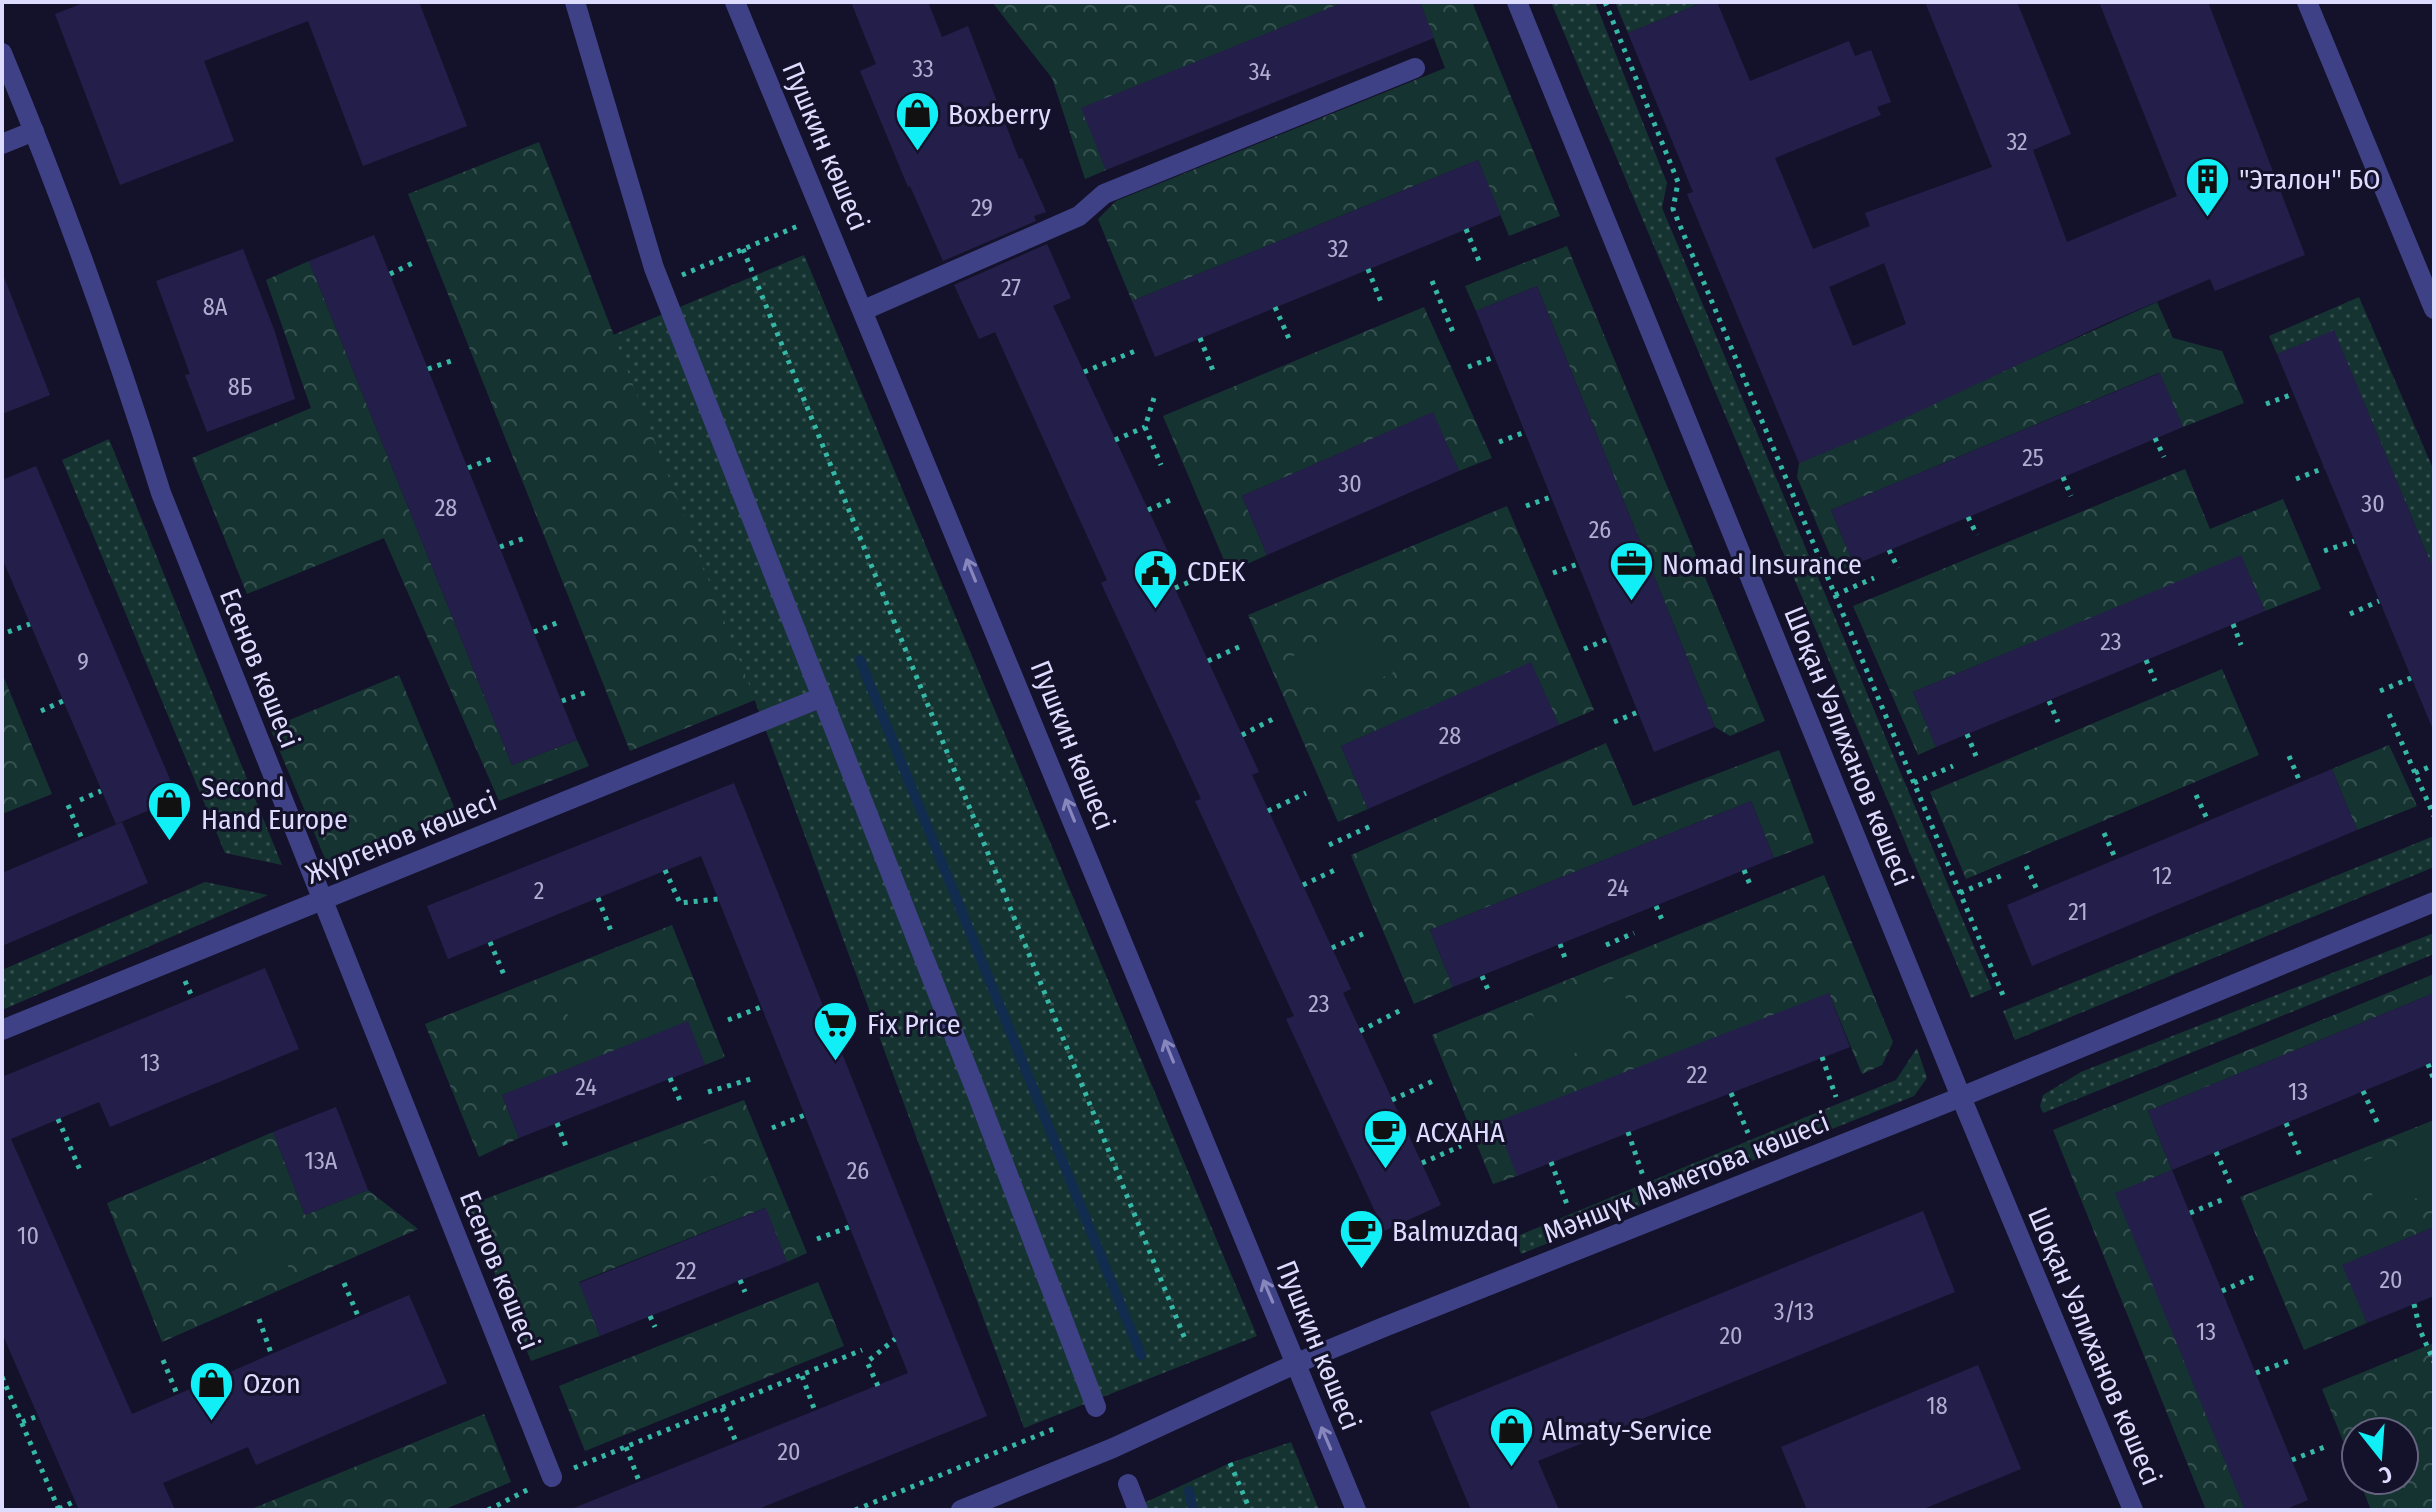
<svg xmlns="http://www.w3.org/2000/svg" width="2436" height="1512" viewBox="0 0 2436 1512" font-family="'Fira Sans Condensed',sans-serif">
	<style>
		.grass { fill: url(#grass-dots) }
		.forest { fill: url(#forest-crowns) }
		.pitch { fill: #153431 }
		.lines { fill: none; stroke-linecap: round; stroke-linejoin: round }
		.stream { stroke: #112c4f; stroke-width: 10 }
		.building { fill: #241f4a; fill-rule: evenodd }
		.path { stroke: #36b8a7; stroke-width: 5; stroke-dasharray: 4 6; stroke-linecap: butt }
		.minor { stroke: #3f4187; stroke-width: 20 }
		.oneway { stroke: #8787bd }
		.labels { text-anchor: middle; stroke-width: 6; stroke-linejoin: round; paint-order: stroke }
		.number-label { font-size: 24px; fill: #b0add1 }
		.poi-label { font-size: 28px; fill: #dedcfe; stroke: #14122a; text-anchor: start }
		.street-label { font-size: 28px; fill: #dedcfe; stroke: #14122a }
	</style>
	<defs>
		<pattern id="grass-dots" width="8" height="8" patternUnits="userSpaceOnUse" patternTransform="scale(2)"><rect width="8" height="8" fill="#153431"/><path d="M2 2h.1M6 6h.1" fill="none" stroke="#375150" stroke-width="1.8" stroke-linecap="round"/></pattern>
		<pattern id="forest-crowns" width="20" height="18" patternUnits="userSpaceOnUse" patternTransform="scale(2)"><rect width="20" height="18" fill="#153431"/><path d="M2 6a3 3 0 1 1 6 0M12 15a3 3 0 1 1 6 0" fill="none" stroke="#375150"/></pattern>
	</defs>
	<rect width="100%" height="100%" fill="#14122a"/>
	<g class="grass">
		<polygon points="1551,2 1595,2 1667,183 1662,208 1992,989 1971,998"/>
		<polygon points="1615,2 1704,2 1628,33"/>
		<polygon points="804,255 1257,1336 1024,1428 755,701 613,335"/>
		<polygon points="2359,297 2434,471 2434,571 2334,331 2277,354 2269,336"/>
		<polygon points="109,439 282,865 225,853 62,460"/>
		<polygon points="2434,836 2434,867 2015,1040 2003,1011"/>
		<polygon points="205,882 268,895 2,1010 2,970"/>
		<polygon points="2434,933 2434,954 2043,1113 2040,1106 2043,1095 2081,1072"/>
		<polygon points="1917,1048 1927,1078 1914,1096 1521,1254 1515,1237 1896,1080"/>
		<polygon points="1291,1442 1319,1510 1129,1510 1230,1463"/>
	</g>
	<g class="forest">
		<polygon points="992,2 1345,2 1082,108 1106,170 1085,179 1052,78"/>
		<polygon points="1420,2 1472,2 1560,216 1509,236 1478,160 1132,301 1098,219 1116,201 1445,68"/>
		<polygon points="539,142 755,700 630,751 408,194"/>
		<polygon points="1567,246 1765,721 1730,736 1715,727 1537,286 1476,311 1465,286"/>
		<polygon points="309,261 512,765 577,740 589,766 499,801 384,538 247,594 192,458 311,408 266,280"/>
		<polygon points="2157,302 2173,338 2222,351 2244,403 2183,427 2159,373 1831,510 1854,565 1837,572 1797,477 1799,463"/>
		<polygon points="1424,307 1492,458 1459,471 1432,413 1242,496 1267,555 1229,572 1163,416"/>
		<polygon points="2185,469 2210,529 2283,499 2321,589 2265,611 2241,556 1913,692 1936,747 1918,755 1853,606"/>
		<polygon points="1507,506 1594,710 1559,725 1531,663 1341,746 1368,809 1338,822 1248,615"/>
		<polygon points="2222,669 2259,755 1966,879 1930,792"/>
		<polygon points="2,673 52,794 2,814"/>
		<polygon points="399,675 457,814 329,868 270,728"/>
		<polygon points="1606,743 1633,806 1779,750 1814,843 1774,858 1751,801 1430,930 1453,987 1414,1004 1351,855"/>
		<polygon points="2389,745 2417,806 2357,830 2332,769"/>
		<polygon points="1824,875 1893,1042 1882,1065 1862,1074 1829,993 1517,1176 1493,1184 1432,1035"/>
		<polygon points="672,925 725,1057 705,1065 687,1022 502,1095 519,1138 479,1157 425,1024"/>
		<polygon points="2434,974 2434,993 2148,1111 2172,1170 2116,1193 2245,1510 2206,1510 2053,1130"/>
		<polygon points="744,1100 807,1253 787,1262 765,1208 579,1282 600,1336 531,1361 467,1206"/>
		<polygon points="2434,1120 2434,1227 2343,1265 2367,1323 2304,1350 2240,1197"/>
		<polygon points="273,1132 305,1215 368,1190 418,1229 162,1342 107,1203"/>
		<polygon points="818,1282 844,1346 585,1451 559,1386"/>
		<polygon points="2434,1343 2434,1510 2371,1510 2359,1480 2404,1480 2404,1432 2356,1432 2356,1473 2322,1389"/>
		<polygon points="484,1414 511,1482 443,1510 249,1510"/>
	</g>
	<g class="pitch">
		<polygon points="1373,623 1393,673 1309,708 1288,658"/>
		<polygon points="601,976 613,1006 571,1023 559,993"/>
		<polygon points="1617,977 1638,1027 1553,1062 1532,1012"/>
		<polygon points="2434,1133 2434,1191 2380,1213 2359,1163"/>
		<polygon points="709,1142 721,1172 680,1189 668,1158"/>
		<polygon points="278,1241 290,1271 249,1287 237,1257"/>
	</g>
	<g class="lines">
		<g class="stream">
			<polyline points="860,660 1141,1355"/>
			<polyline points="1189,1491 1193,1510"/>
		</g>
	</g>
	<g class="building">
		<polygon points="86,2 419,2 467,126 363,166 308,21 204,61 234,141 120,185 55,14"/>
		<polygon points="851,2 928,2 942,37 968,26 1019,159 1022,158 1046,212 1034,216 1036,221 943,261 910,186 908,187 860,71 876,64"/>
		<polygon points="1345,2 1420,2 1434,38 1106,170 1081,108"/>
		<path d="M1704,2H1717L1750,81L1849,41L1855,56L1871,50L1891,102L1877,107L1881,115L1775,158L1813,249L1870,226L1865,213L1992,167L1925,2H2017L2071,134L2033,150L2067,242L2177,196L2099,2H2208L2305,255L2215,291L2210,279L2107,323L1875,432L1799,463L1687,194L1693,192L1628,33ZM1884,263L1906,324L1853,346L1829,287Z"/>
		<polygon points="1478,160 1501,215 1155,357 1132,301"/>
		<polygon points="374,235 577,740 512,765 309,261"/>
		<polygon points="1047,244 1071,298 1053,306 1168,552 1160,556 1259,772 1252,775 1351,989 1343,993 1441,1205 1384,1231 1286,1019 1294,1016 1195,801 1201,799 1101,583 1107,580 995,332 979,339 954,285"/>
		<polygon points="243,249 275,332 295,399 207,432 185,375 190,374 156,281"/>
		<polygon points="2,277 4,277 50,395 2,414"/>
		<polygon points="1537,286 1715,727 1654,752 1476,311"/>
		<polygon points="2334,330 2434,571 2434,732 2277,354"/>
		<polygon points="2160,373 2183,427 1854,565 1831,510"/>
		<polygon points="1433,412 1459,471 1267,555 1242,496"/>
		<polygon points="36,466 178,798 116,824 2,558 2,480"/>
		<polygon points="2241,555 2265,611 1936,747 1913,692"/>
		<polygon points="1531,662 1559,725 1368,809 1341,746"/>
		<polygon points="2332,769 2357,830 2032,966 2007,905"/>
		<polygon points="734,783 987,1416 756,1510 569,1510 908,1373 701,856 448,959 427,906"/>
		<polygon points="1751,801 1774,858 1453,987 1430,930"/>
		<polygon points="122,822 148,883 2,946 2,873"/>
		<polygon points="265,968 299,1049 110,1127 99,1102 11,1139 132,1414 409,1295 447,1383 256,1465 248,1447 163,1483 175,1510 79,1510 2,1333 2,1077"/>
		<polygon points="1829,993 1850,1047 1517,1176 1496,1122"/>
		<polygon points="2434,993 2434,1062 2172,1170 2148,1111"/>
		<polygon points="688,1021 705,1065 519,1138 502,1095"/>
		<polygon points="336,1107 368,1190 305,1215 273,1132"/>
		<polygon points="2172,1170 2308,1500 2284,1510 2245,1510 2115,1193"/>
		<polygon points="766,1208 787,1262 600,1336 579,1283"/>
		<polygon points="1923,1211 1955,1292 1538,1461 1559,1510 1471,1510 1430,1412"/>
		<polygon points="2434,1227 2434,1296 2367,1323 2342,1265"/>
		<polygon points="1978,1365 2021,1469 1921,1510 1807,1510 1781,1447"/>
	</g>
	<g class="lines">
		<g class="path">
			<polyline points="1605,2 1678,182 1673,209 2005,1000"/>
			<polyline points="1466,229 1479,261"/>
			<polyline points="743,249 1185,1339"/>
			<polyline points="1368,269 1381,302"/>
			<polyline points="390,274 415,262"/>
			<polyline points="682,275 798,226"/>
			<polyline points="1432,281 1453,332"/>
			<polyline points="1275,307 1290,341"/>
			<polyline points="1200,338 1214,373"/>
			<polyline points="1468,367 1494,357"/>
			<polyline points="428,369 454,360"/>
			<polyline points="1084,372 1135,351"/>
			<polyline points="1154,398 1145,427 1161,465"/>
			<polyline points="2266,404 2293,394"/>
			<polyline points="2155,438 2164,457"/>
			<polyline points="1115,440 1145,427"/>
			<polyline points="1499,442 1525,432"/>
			<polyline points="468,468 493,458"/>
			<polyline points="2063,477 2071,496"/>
			<polyline points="2296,479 2324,468"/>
			<polyline points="1526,506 1551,497"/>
			<polyline points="1148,510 1175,498"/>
			<polyline points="1968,517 1977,535"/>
			<polyline points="500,547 525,538"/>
			<polyline points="1889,550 1898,568"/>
			<polyline points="2324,551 2354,541"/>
			<polyline points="1553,573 1578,564"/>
			<polyline points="1175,588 1209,574"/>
			<polyline points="1835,595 1874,578"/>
			<polyline points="2350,614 2379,601"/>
			<polyline points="2233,624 2241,645"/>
			<polyline points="8,632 30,624"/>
			<polyline points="534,632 559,622"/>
			<polyline points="1584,649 1608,639"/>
			<polyline points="2146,660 2155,681"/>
			<polyline points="1208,661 1241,646"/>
			<polyline points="2380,691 2411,678"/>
			<polyline points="562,701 587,692"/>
			<polyline points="2049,701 2058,722"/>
			<polyline points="41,711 63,701"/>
			<polyline points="2389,714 2434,816"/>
			<polyline points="1614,722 1638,712"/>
			<polyline points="1967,734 1976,756"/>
			<polyline points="1242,735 1273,719"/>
			<polyline points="2289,756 2300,782"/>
			<polyline points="2415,773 2434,765"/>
			<polyline points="1914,783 1953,766"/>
			<polyline points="2196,795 2208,821"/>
			<polyline points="80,800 101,791"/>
			<polyline points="68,805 82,839"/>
			<polyline points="1268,811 1306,793"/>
			<polyline points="2104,833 2116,860"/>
			<polyline points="1329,845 1373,825"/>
			<polyline points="2026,866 2038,892"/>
			<polyline points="665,870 680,903 718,899"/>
			<polyline points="1744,870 1751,887"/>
			<polyline points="1303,885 1339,868"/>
			<polyline points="1960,893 2003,875"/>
			<polyline points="598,898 611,931"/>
			<polyline points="1656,906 1663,922"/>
			<polyline points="490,942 504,975"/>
			<polyline points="1560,944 1566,961"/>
			<polyline points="1606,945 1634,933"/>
			<polyline points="1332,948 1367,932"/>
			<polyline points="1482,976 1489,992"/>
			<polyline points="185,981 193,999"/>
			<polyline points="728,1020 761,1007"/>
			<polyline points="1360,1031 1401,1010"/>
			<polyline points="1822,1057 1836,1097"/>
			<polyline points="2428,1064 2434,1080"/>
			<polyline points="670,1078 681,1103"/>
			<polyline points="2363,1091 2378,1124"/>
			<polyline points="708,1092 751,1079"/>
			<polyline points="1731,1093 1748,1133"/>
			<polyline points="1392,1100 1433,1081"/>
			<polyline points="58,1119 80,1170"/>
			<polyline points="557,1123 567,1149"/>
			<polyline points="2286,1123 2300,1156"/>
			<polyline points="772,1128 805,1115"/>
			<polyline points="1628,1132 1643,1176"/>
			<polyline points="2216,1152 2231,1185"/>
			<polyline points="1551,1162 1568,1207"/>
			<polyline points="1422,1163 1461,1146"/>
			<polyline points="2190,1213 2224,1199"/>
			<polyline points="817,1239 849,1227"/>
			<polyline points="740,1280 745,1292"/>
			<polyline points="344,1283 358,1316"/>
			<polyline points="2222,1291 2256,1276"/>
			<polyline points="2414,1304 2420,1330 2434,1362"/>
			<polyline points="650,1316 655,1327"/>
			<polyline points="259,1319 271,1353"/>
			<polyline points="163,1360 177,1394"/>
			<polyline points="2256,1373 2291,1360"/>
			<polyline points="802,1376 815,1411"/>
			<polyline points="2,1377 59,1510"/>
			<polyline points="878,1386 867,1362 895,1339"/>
			<polyline points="722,1408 736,1442"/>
			<polyline points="22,1422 38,1416"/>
			<polyline points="626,1447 639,1481"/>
			<polyline points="2292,1460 2327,1446"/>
			<polyline points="1230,1463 1250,1510"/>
			<polyline points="574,1468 862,1350"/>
			<polyline points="59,1509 75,1501"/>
			<polyline points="488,1510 529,1489"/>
			<polyline points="855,1510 1056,1428"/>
		</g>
		<g class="minor">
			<polyline points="575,2 654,268 978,1096 1096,1407"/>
			<polyline points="735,2 1356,1510"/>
			<polyline points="1517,2 1961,1097 2133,1510"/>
			<polyline points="2307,2 2434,309"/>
			<path d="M2,53C62,197 115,344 161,493L552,1477"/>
			<polyline points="2,144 34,131"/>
			<polyline points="864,310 1079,216 1104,194 1415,68"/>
			<polyline points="2,1030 822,697"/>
			<polyline points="1128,1484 1138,1510"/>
			<polyline points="961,1510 1113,1448 1297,1363 1384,1327 1961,1097 2434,902"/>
		</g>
	</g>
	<defs><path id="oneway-shaft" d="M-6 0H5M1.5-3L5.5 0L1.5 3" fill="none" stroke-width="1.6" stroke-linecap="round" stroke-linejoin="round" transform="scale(2)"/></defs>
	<g class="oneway">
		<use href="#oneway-shaft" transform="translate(971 570) rotate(-112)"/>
		<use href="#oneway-shaft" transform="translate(1070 810) rotate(-112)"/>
		<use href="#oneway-shaft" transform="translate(1169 1051) rotate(-112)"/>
		<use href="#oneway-shaft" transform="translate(1268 1291) rotate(-113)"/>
		<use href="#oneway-shaft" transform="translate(1326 1438) rotate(-113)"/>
	</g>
	<defs>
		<symbol id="shop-pin" viewBox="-11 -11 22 30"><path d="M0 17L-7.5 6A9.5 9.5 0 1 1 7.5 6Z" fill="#10eef6" stroke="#14122a"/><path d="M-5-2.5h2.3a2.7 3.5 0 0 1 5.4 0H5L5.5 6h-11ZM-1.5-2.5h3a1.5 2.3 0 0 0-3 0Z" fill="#111"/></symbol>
		<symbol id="building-pin" viewBox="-11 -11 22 30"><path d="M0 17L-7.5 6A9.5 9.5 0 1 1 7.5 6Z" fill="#10eef6" stroke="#14122a"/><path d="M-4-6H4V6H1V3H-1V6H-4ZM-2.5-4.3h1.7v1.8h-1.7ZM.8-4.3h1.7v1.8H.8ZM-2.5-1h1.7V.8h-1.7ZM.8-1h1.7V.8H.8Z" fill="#111"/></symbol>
		<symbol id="office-pin" viewBox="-11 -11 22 30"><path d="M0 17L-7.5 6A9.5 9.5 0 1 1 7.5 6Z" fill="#10eef6" stroke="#14122a"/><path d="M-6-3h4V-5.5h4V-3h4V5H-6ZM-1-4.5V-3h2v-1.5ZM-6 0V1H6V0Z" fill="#111"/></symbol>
		<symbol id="civic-pin" viewBox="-11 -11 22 30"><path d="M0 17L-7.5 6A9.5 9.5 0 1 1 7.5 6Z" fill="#10eef6" stroke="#14122a"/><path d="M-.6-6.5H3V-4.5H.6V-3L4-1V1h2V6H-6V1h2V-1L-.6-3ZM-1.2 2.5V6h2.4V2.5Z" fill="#111"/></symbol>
		<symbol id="supermarket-pin" viewBox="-11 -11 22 30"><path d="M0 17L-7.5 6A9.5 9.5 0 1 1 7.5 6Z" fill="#10eef6" stroke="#14122a"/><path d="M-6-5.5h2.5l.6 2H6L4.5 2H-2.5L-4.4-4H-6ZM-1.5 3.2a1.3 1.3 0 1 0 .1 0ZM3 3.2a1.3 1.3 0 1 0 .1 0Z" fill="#111"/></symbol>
		<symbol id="cafe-pin" viewBox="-11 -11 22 30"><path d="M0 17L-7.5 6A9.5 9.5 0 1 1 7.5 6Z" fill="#10eef6" stroke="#14122a"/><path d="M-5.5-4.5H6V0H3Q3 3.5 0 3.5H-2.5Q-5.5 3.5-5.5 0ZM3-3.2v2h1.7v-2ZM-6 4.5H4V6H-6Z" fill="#111"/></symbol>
	</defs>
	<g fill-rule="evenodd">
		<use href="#shop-pin" x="892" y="88" width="51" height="69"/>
		<use href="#building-pin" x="2182" y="154" width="51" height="69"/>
		<use href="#office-pin" x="1606" y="538" width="51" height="69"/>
		<use href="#civic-pin" x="1130" y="546" width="51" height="69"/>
		<use href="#shop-pin" x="144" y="778" width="51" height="69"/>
		<use href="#supermarket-pin" x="810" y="998" width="51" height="69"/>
		<use href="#cafe-pin" x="1360" y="1106" width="51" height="69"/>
		<use href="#cafe-pin" x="1336" y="1206" width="51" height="69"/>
		<use href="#shop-pin" x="186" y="1358" width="51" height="69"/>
		<use href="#shop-pin" x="1486" y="1404" width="51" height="69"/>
	</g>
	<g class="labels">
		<g class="number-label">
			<text x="923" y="77">33</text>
			<text x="1260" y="80">34</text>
			<text x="2017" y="150">32</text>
			<text x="982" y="216">29</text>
			<text x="1338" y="257">32</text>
			<text x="1011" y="296">27</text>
			<text x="215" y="315">8А</text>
			<text x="240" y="395">8Б</text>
			<text x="2033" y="466">25</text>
			<text x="1350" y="492">30</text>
			<text x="2373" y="512">30</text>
			<text x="446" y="516">28</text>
			<text x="1600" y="538">26</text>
			<text x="2111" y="650">23</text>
			<text x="83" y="670">9</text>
			<text x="1450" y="744">28</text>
			<text x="2162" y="884">12</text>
			<text x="1618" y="896">24</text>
			<text x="539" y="899">2</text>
			<text x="2078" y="920">21</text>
			<text x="1319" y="1012">23</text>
			<text x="150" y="1071">13</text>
			<text x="1697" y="1083">22</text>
			<text x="586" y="1095">24</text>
			<text x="2298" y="1100">13</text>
			<text x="321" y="1169">13А</text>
			<text x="858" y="1179">26</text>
			<text x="28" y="1244">10</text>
			<text x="686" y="1279">22</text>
			<text x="2391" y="1288">20</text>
			<text x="1794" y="1320">3/13</text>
			<text x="2206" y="1340">13</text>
			<text x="1731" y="1344">20</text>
			<text x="1937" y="1414">18</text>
			<text x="789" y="1460">20</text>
		</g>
		<g class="poi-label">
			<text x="948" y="124">Boxberry</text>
			<text x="2239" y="189">"Эталон" БО</text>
			<text x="1662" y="574">Nomad Insurance</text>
			<text x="1187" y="581">CDEK</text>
			<text x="201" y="797">Second<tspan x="201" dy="32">Hand Europe</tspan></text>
			<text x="867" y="1034">Fix Price</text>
			<text x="1416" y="1142">ACXAHA</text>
			<text x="1392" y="1241">Balmuzdaq</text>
			<text x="243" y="1393">Ozon</text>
			<text x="1542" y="1440">Almaty-Service</text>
		</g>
		<g class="street-label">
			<text transform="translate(826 146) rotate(67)" y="10">Пушкин көшесі</text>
			<text transform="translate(260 668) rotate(68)" y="10">Есенов көшесі</text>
			<text transform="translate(1073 745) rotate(68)" y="10">Пушкин көшесі</text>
			<text transform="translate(1849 746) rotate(68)" y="10">Шоқан Уәлиханов көшесі</text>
			<text transform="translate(401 837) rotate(-22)" y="10">Жүргенов көшесі</text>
			<text transform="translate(1686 1177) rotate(-22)" y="10">Мәншүк Мәметова көшесі</text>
			<text transform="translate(500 1270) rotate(68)" y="10">Есенов көшесі</text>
			<text transform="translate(1319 1345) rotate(68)" y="10">Пушкин көшесі</text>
			<text transform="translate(2095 1346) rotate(67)" y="10">Шоқан Уәлиханов көшесі</text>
		</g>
	</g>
	<rect width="2436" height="1512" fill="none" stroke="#dedcfe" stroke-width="8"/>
	<g transform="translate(2380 1456) rotate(163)"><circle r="38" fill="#14122a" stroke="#65637f" stroke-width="2"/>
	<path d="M0-6L14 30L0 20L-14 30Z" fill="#10eef6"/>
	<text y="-12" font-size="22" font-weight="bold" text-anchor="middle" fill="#dedcfe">С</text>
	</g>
</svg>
